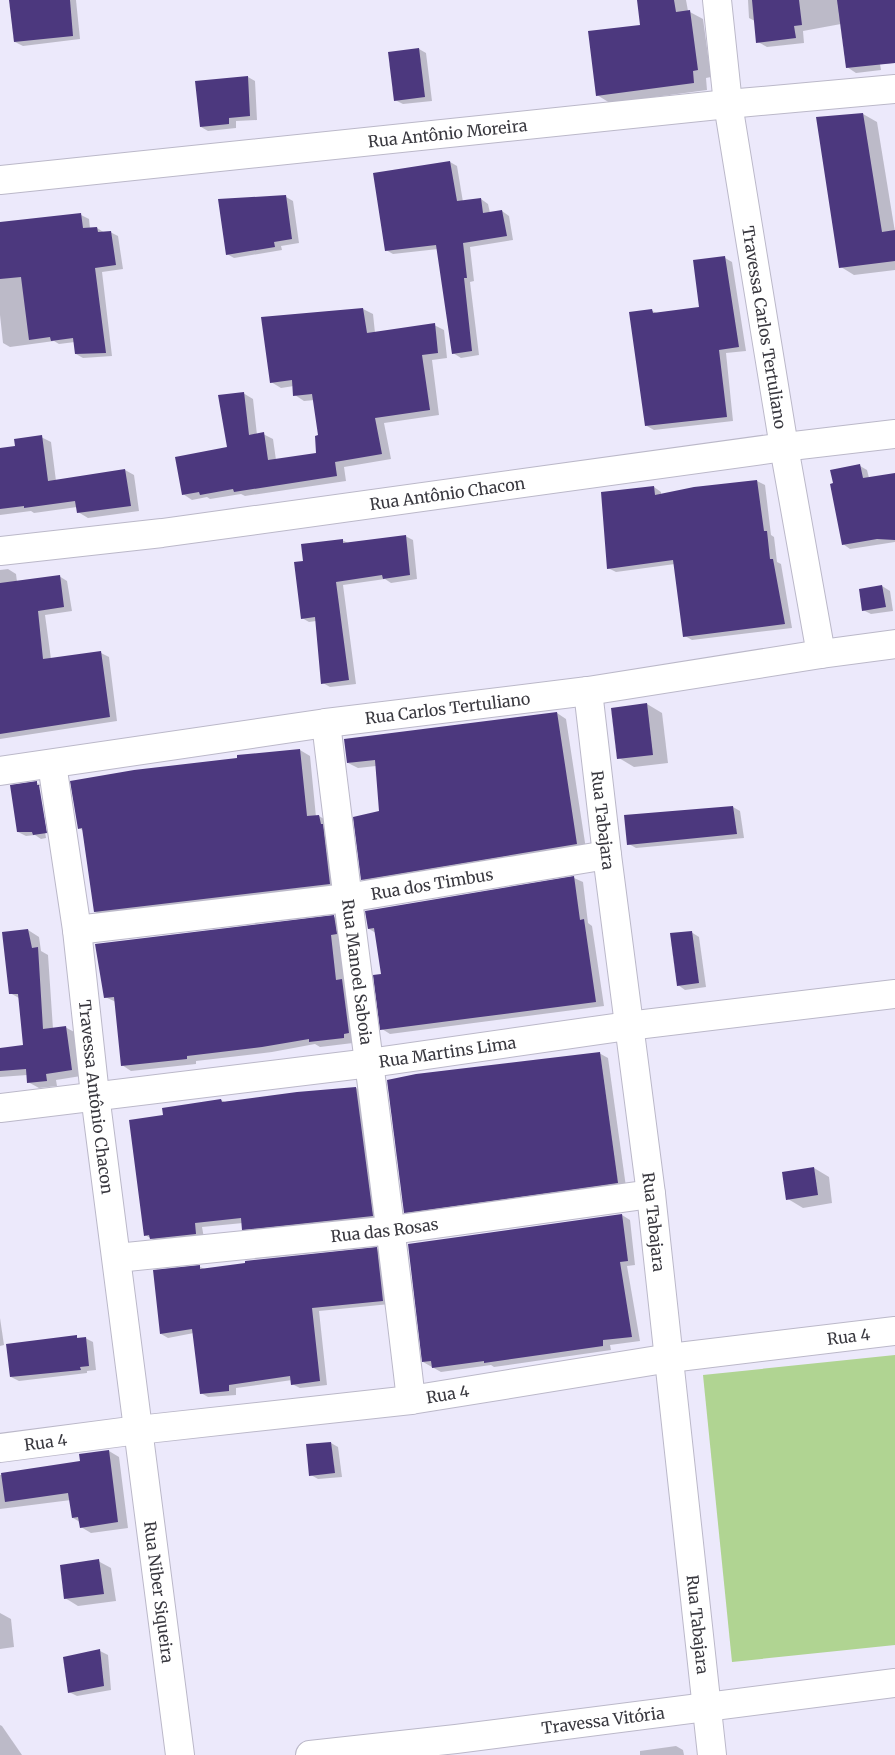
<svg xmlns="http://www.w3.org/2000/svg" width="895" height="1755" viewBox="0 0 895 1755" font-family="Merriweather,serif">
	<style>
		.green { fill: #b0d492 }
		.shadow { fill: #0003 }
		.building { fill: #4c387e }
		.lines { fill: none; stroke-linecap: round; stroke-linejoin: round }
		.street-casing { stroke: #bbb8c9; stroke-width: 30 }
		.street { stroke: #fff; stroke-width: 28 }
		.labels { text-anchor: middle; stroke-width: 5; stroke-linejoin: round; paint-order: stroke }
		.street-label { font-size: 16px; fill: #39383f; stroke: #fff }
	</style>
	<rect width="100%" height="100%" fill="#ece9fb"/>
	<polygon class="green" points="895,1355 895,1645 732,1662 703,1375"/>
	<g class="shadow">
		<polygon points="10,0 76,0 80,39 23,46 15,42"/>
		<polygon points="638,0 686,0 688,11 703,19 711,77 706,78 707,90 610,103 597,95 641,26"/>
		<polygon points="748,0 895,0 895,63 880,64 881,70 856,73 847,67 841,24 803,31 804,43 767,47 758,42 755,21 749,18"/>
		<polygon points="419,49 426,53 432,101 403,104 395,100"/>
		<polygon points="248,77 255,81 257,120 236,121 236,128 208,131 201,127"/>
		<polygon points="863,114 877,122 895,232 895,270 854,275 841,267"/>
		<polygon points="450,162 457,166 463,202 481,199 488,204 490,213 502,211 509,216 513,240 470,247 474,281 470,282 479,355 461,358 453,353 438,249 393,254 386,250"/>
		<polygon points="286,197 293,201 299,243 281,246 282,250 234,258 227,254"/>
		<polygon points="81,215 89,219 90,229 97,228 105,233 110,232 118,236 123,269 102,272 112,356 83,358 76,354 75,342 59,344 54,341 10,347 3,343 0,315 0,223"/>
		<polygon points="725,258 732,262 746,351 726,353 733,421 654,430 647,426 652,311 657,313 700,308"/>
		<polygon points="363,309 373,314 375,333 434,325 444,330 447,358 432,360 439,415 384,423 391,459 344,467 346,481 245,496 241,494 210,499 207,497 192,500 183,494 228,448 243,393 253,399 257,435 263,434 273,439 276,460 318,454 320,436 315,400 304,401 295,395 294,386 281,388 271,382"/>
		<polygon points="41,437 51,442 56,481 125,470 134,475 139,511 88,518 78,512 77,507 34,513 31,511 0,515 0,449 17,447"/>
		<polygon points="860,466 867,470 869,478 895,474 895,542 850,549 843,544"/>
		<polygon points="757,481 765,485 771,535 774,537 777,562 781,564 792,628 692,640 685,636 675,564 616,572 608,568 654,487 661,492 661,495 694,489"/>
		<polygon points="405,536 413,540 417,579 391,583 385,579 343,585 356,684 330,687 323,683 316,621 309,622 302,618 304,562 342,540 348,543"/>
		<polygon points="8,569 16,574 17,582 59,576 67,581 72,611 45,615 51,659 101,653 109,657 117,721 0,739 0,570"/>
		<polygon points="882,586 890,591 893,611 871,614 863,610"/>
		<polygon points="647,704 662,713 668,763 634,767 619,758"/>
		<polygon points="557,713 566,719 586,849 372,885 362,879 380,812 376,766 358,768 348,763"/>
		<polygon points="300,750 310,756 316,817 319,816 329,822 340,889 105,917 95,912 84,831 79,828 238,759"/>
		<polygon points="37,783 44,787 54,837 49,838 41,786 38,786 46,838 41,839 35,835 26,836 18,832"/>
		<polygon points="733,807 740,811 744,838 636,848 629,844"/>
		<polygon points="574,878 583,882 588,923 592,926 604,1006 390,1034 382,1029 382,975 376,933 369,929 367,912"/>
		<polygon points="334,917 343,922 345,939 339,940 343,969 351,982 353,1043 320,1047 315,1044 272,1052 196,1061 196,1064 131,1071 122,1065 116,1002 105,997"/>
		<polygon points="28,930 39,937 41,951 48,955 53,1029 65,1027 76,1033 81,1076 56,1080 57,1086 39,1088 28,1082 27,1075 0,1077 0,1049 24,1046 19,998 10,993"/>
		<polygon points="691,932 699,937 706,987 685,990 678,985"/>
		<polygon points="599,1053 608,1058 626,1187 414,1217 405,1212"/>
		<polygon points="356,1088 364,1093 381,1220 252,1234 243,1229 243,1223 202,1227 204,1238 159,1243 145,1235 221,1100 225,1102"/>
		<polygon points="814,1168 829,1177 832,1203 803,1208 788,1199"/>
		<polygon points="622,1215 630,1220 635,1265 627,1266 640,1341 610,1345 611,1350 494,1367 491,1365 441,1372 423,1362"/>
		<polygon points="377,1249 384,1253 390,1304 319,1311 327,1385 300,1388 292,1384 292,1380 236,1388 236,1395 208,1397 201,1393 194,1333 168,1338 161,1334 200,1267 205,1269"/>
		<polygon points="0,1318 4,1345 0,1346"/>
		<polygon points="76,1337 80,1339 85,1338 93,1342 96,1370 87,1371 87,1373 19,1381 11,1377"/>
		<polygon points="331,1443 338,1447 342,1477 318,1479 311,1475"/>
		<polygon points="109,1451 119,1457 128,1528 91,1533 81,1527 80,1522 73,1518 71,1500 0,1509 0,1475 81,1462"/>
		<polygon points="98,1561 111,1568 116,1601 78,1606 65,1598"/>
		<polygon points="0,1613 11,1619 14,1647 0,1649"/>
		<polygon points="100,1651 108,1655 111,1690 77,1696 69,1692 71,1657"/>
		<polygon points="0,1725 2,1726 22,1755 0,1755"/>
		<polygon points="676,1746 683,1750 684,1755 640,1755 640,1751"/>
	</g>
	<g class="building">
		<polygon points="9,0 70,0 73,36 14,42"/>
		<polygon points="637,0 674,0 676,12 690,10 698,70 693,71 694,83 596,96 588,31 640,25"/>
		<polygon points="752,0 799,0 802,25 794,26 796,38 756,43"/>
		<polygon points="837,0 895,0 895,63 846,68"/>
		<polygon points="419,48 425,97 394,101 388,52"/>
		<polygon points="248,76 250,116 229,118 229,124 200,127 195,81"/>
		<polygon points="863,113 882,232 895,230 895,261 839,268 816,117"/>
		<polygon points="450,161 457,201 481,198 483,213 502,210 507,236 463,243 467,278 464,278 472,351 452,354 436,245 385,251 373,173"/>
		<polygon points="286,195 292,239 274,242 275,247 226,255 218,199"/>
		<polygon points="81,213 83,228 97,227 98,232 111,231 116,265 95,268 106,353 75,354 73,338 51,341 50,337 29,340 21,277 0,279 0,222"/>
		<polygon points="725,256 739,347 719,350 727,417 645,426 629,312 652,309 653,313 699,307 693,260"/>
		<polygon points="363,308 367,333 435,323 438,353 422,355 430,410 375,418 382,454 335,462 337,476 234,492 233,489 200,495 199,492 182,495 175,457 227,447 218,395 244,392 249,435 264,432 268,460 316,453 315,436 318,435 312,394 293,396 292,380 270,383 261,317"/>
		<polygon points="42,435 48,481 125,469 131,506 77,513 75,501 24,508 24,506 0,509 0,448 15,446 14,439"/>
		<polygon points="860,464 863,478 895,473 895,540 877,539 842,545 830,484 833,483 830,470"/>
		<polygon points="757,480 764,531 767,531 770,559 773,559 785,624 683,637 673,560 607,569 601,492 654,486 655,495 694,487"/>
		<polygon points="406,535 410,575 383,579 382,575 336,582 349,680 321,684 315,617 301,619 294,562 303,561 301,544 343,539 343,543"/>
		<polygon points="60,575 64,607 38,611 43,659 101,651 110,717 0,734 0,583"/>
		<polygon points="882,585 886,607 862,611 859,589"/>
		<polygon points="647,703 653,755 617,759 611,708"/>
		<polygon points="557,712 577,844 361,880 353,817 379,811 375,760 347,763 344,739"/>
		<polygon points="300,749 307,816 319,815 321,824 323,824 330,884 94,912 82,828 78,829 70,781 134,770 237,758 237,755"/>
		<polygon points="37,781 37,785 39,785 47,833 33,835 32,832 17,832 10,785"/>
		<polygon points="733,806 737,834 627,845 624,815"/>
		<polygon points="574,876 580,920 584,919 596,1002 380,1030 373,975 381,974 374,928 368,929 365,911"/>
		<polygon points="334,915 337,934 331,935 336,980 342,979 349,1033 344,1034 344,1038 309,1042 309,1039 262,1047 187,1056 187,1059 121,1066 114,997 104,998 95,944"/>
		<polygon points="28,929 32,948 38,947 43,1029 66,1026 72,1070 46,1074 47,1081 27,1083 26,1069 0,1071 0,1048 23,1045 18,994 9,994 2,932"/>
		<polygon points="692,931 699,983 677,986 670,933"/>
		<polygon points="600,1052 618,1183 404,1213 387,1080 416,1074"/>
		<polygon points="356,1087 373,1216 242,1230 241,1218 195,1223 196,1234 150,1239 149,1235 144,1236 129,1120 163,1115 162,1108 221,1099 222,1102 297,1092"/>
		<polygon points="814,1167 818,1195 786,1200 782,1172"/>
		<polygon points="622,1214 628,1261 620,1262 632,1337 603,1340 603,1346 484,1363 484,1361 432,1368 431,1361 422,1362 408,1244"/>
		<polygon points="377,1247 383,1301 312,1308 320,1381 291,1385 290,1376 229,1385 229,1391 200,1394 192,1329 160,1334 153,1270 200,1265 200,1269 245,1263 245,1261"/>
		<polygon points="77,1335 77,1338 86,1337 89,1366 80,1367 81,1370 10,1377 6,1344"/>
		<polygon points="331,1442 335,1473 309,1476 306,1444"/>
		<polygon points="109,1450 118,1522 80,1528 78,1517 72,1518 68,1493 5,1502 1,1473 80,1461 79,1454"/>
		<polygon points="99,1559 104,1594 64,1599 60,1565"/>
		<polygon points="100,1649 104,1686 68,1693 63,1657"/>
	</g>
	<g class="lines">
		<defs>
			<g id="street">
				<path id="s1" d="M717,0L728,104L784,447L821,654"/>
				<path id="s2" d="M0,180L728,104L895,89"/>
				<path id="s3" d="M0,551L162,533L784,447L895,434"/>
				<path id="s4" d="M588,691L607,855L651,1194L712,1755"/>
				<path id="s5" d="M326,723C353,949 385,1174 411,1400"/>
				<path id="s6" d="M52,764L77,930L95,1095L180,1755"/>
				<path id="s7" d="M0,771L326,723L588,691L821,654L895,644"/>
				<path id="s8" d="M77,930L347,898L607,855"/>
				<path id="s9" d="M0,1108L370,1063L628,1026L895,994"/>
				<path id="s10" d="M117,1258L392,1230L651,1194"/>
				<path id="s11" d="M0,1448L138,1430L411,1400L670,1358L895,1331"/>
				<path id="s12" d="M310,1755L456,1739L895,1683"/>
			</g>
		</defs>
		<use href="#street" class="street-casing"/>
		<use href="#street" class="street"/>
	</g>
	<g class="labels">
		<g class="street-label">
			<text dy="6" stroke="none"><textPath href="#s2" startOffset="450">Rua Antônio Moreira</textPath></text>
			<text dy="6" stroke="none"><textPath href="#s1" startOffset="331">Travessa Carlos Tertuliano</textPath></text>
			<text dy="6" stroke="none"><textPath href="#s3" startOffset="451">Rua Antônio Chacon</textPath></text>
			<text dy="6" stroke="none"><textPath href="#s7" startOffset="452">Rua Carlos Tertuliano</textPath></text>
			<text dy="6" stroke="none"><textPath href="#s4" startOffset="130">Rua Tabajara</textPath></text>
			<text dy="6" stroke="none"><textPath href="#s8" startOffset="358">Rua dos Timbus</textPath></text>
			<text dy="6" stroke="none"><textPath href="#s5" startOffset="251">Rua Manoel Saboia</textPath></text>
			<text dy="6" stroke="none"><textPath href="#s9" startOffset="451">Rua Martins Lima</textPath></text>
			<text dy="6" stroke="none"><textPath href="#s6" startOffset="336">Travessa Antônio Chacon</textPath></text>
			<text dy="6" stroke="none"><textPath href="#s4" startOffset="535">Rua Tabajara</textPath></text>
			<text dy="6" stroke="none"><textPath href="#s10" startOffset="269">Rua das Rosas</textPath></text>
			<text dy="6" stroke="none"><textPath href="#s11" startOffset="856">Rua 4</textPath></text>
			<text dy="6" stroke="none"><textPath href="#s11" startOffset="451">Rua 4</textPath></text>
			<text dy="6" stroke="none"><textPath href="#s11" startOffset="46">Rua 4</textPath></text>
			<text dy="6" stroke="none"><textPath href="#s6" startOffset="835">Rua Niber Siqueira</textPath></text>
			<text dy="6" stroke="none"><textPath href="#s4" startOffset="940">Rua Tabajara</textPath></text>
			<text dy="6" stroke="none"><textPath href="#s12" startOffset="295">Travessa Vitória</textPath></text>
		</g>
	</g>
</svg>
